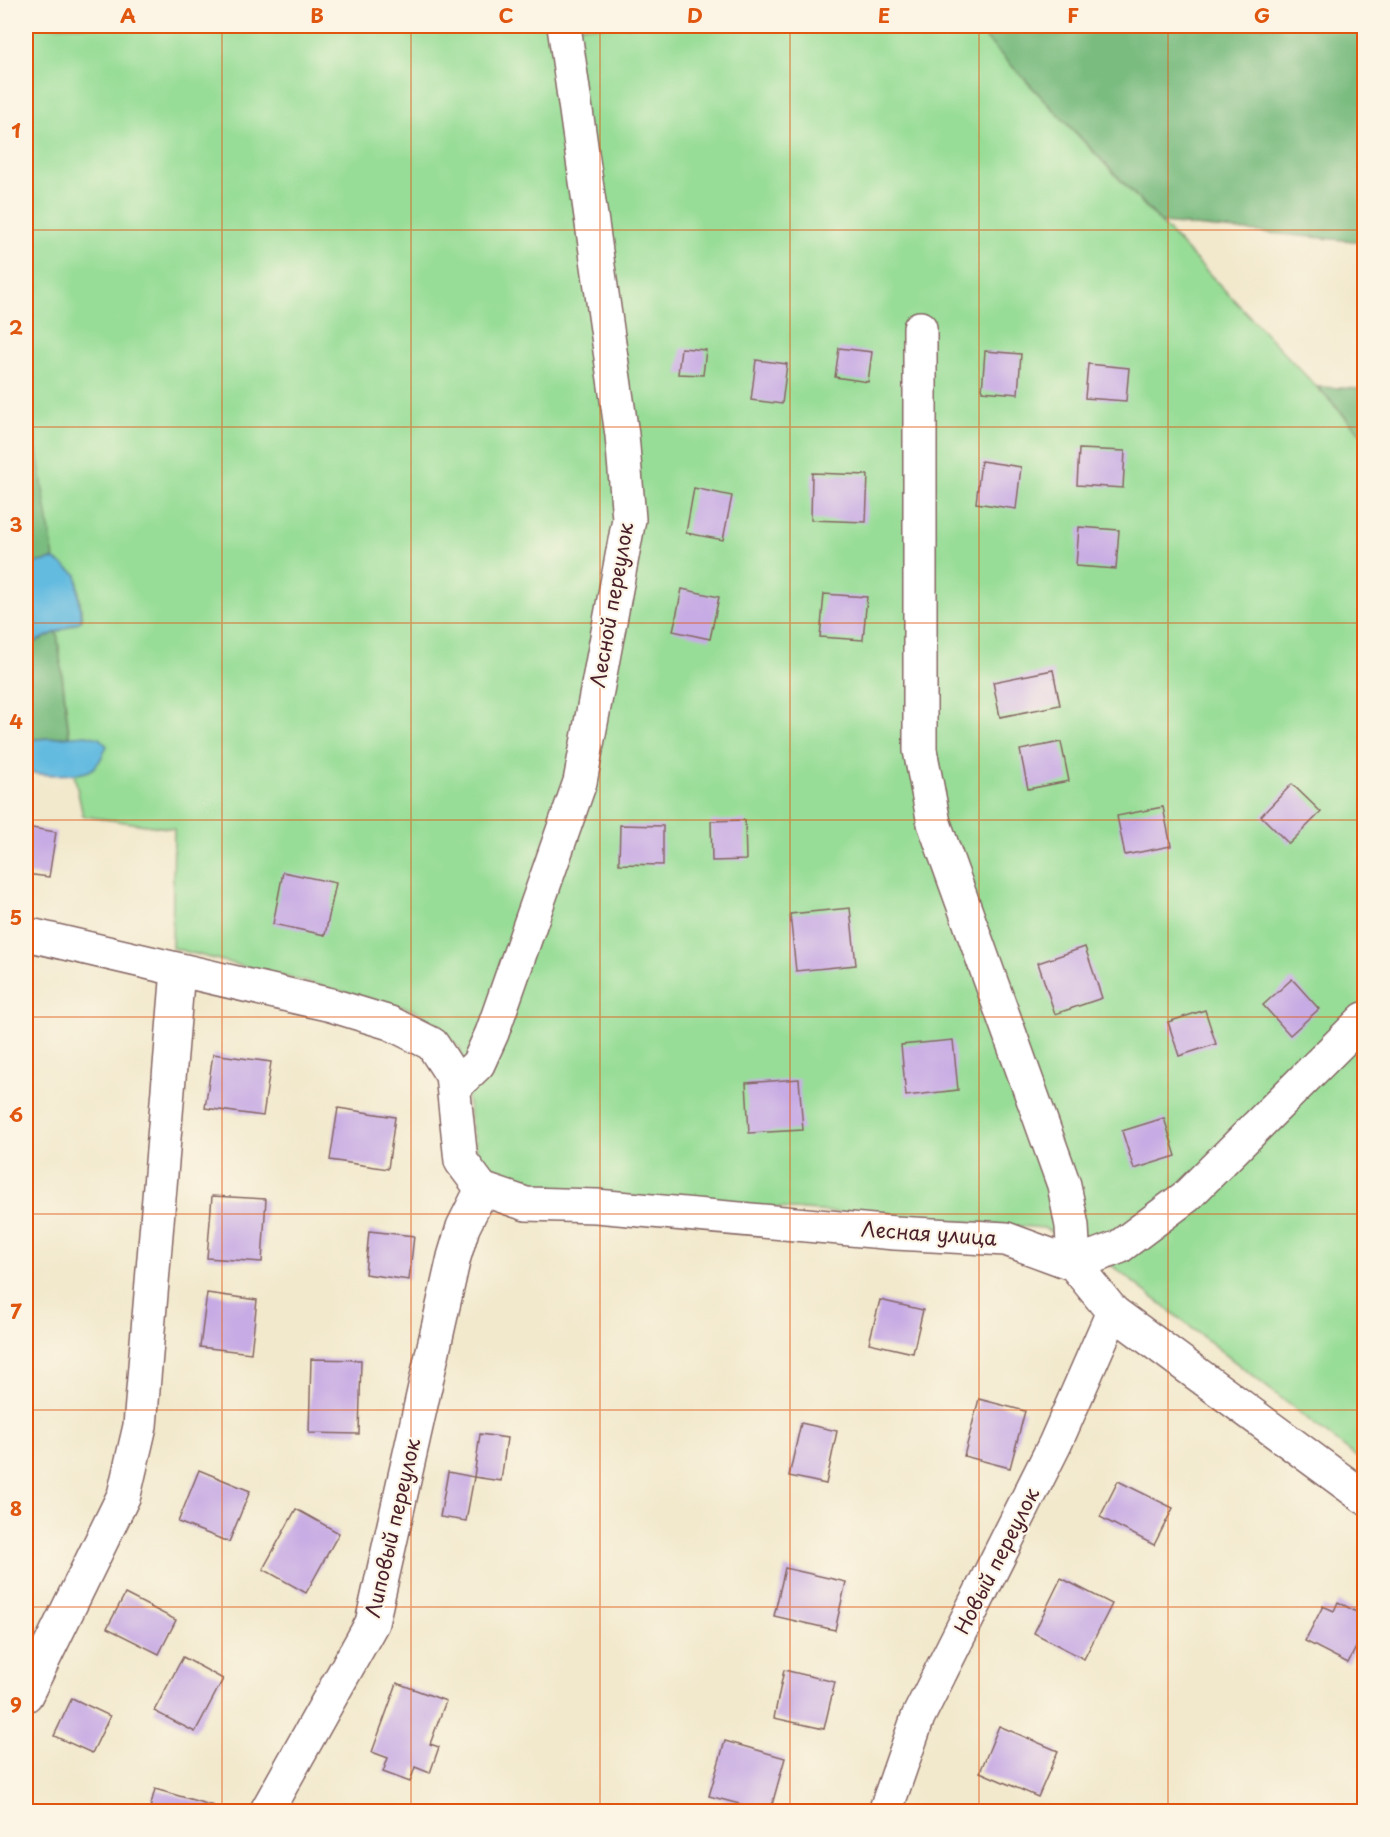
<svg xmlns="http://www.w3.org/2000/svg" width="1390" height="1837" viewBox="0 0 1390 1837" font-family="'Playpen Sans',sans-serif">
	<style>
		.green { fill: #98dd97; stroke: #717e61; stroke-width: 1.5 }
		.forest { fill: #7abc80; stroke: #626e56; stroke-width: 1.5 }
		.water { fill: #63bbe0; stroke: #566d86; stroke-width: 1.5 }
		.building { fill: #c7abe4 }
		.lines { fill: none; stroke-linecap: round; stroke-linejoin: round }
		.minor-casing { stroke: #856664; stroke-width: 36 }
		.minor { stroke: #fff; stroke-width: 33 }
		.grid { fill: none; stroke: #e0560e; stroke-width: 1.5; stroke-opacity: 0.55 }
		.labels { text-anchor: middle; stroke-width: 4.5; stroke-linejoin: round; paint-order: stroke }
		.street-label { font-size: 20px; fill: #4a1f2b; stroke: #fcf5e5 }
		.neatline { fill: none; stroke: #e0560e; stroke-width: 2 }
		.grid-label { font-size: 20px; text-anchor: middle; font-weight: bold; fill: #e0560e }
	</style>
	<rect width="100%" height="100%" fill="#fcf5e5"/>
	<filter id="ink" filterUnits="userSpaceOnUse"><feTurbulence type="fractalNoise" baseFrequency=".0167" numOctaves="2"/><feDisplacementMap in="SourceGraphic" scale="12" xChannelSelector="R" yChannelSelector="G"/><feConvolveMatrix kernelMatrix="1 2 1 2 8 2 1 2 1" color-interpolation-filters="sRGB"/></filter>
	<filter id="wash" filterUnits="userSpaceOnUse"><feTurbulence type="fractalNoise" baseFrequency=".008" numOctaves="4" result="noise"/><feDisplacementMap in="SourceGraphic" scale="24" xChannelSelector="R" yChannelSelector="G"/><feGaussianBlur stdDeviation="1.35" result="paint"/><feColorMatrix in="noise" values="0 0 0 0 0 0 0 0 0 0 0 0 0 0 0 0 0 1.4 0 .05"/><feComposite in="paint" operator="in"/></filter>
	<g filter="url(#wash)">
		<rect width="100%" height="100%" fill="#f2e9cd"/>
		<polygon class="green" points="26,26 974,26 1364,437 1364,1463 1106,1261 1044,1228 515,1188 482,1171 471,1124 460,1048 418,1011 172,948 174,829 83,816 74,774 57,632 82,620 77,575 53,559 26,387"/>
		<g class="forest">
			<polygon points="974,26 1364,26 1364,242 1162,223"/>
			<polygon points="26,380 54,559 26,565"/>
			<polygon points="1318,387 1364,389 1364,437"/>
			<polygon points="57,632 69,736 26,740 26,646"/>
		</g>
		<g class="water">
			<polygon points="54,559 77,575 81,621 26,646 26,565"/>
			<path d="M86,735L99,738L107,746C103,754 100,764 91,770C81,776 36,776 26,771V740Z"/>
		</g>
		<g id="blocks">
			<g class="building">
				<polygon points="681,348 706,350 703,375 678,374"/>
				<polygon points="839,348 872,352 868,382 835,377"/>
				<polygon points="985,351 1021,354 1018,394 982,391"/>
				<polygon points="756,360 787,364 782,404 751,400"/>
				<polygon points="1088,364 1129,368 1126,401 1085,398"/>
				<polygon points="1079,449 1125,451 1123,488 1077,485"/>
				<polygon points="981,461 1021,467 1016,509 976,503"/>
				<polygon points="812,473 868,475 866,522 811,520"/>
				<polygon points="694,488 732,496 723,540 686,533"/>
				<polygon points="1079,527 1119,530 1116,569 1076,566"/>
				<polygon points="682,589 719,597 710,639 673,631"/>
				<polygon points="824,594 867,597 863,640 820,637"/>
				<polygon points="1053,670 1060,705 1000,717 993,682"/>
				<polygon points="1061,742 1069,781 1028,789 1020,750"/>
				<polygon points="1292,784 1321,812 1289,844 1261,816"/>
				<polygon points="1163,807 1171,846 1125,855 1117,816"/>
				<polygon points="745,820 746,860 712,861 711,821"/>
				<polygon points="620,825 663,826 663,865 619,864"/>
				<polygon points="26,827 56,832 49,877 26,874"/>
				<polygon points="283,872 336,883 325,935 273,924"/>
				<polygon points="1364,906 1364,918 1358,912"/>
				<polygon points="850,908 856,965 796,971 790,914"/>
				<polygon points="1085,947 1102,998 1055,1014 1038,963"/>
				<polygon points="1292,979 1319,1009 1290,1035 1263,1005"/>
				<polygon points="1205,1010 1216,1044 1179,1056 1168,1022"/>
				<polygon points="953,1040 958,1090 906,1096 901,1045"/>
				<polygon points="213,1054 271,1062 263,1116 205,1108"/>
				<polygon points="799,1079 803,1130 749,1133 746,1083"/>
				<polygon points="338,1108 395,1117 388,1169 330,1160"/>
				<polygon points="1164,1118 1176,1156 1134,1169 1122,1131"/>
				<polygon points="212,1196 266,1199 262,1262 207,1258"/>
				<polygon points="369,1231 414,1236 409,1280 365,1274"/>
				<polygon points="207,1293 257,1300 251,1353 200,1347"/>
				<polygon points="880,1300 923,1310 913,1353 869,1343"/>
				<polygon points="311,1359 361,1360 359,1434 309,1433"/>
				<polygon points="979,1399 1025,1411 1010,1468 964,1456"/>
				<polygon points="801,1423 837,1431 826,1484 789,1476"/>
				<polygon points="480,1434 507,1438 501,1481 474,1477"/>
				<polygon points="199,1470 250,1491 229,1542 178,1522"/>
				<polygon points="448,1472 474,1477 466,1521 440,1517"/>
				<polygon points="1118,1481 1173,1508 1154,1545 1100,1517"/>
				<polygon points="296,1509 339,1533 306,1593 263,1569"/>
				<polygon points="785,1568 846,1582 835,1630 774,1616"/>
				<polygon points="1061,1578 1112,1604 1084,1659 1034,1633"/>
				<polygon points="125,1594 176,1620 159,1654 107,1628"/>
				<polygon points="1338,1602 1364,1616 1364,1632 1348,1663 1305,1641 1323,1606 1334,1611"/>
				<polygon points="183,1657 223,1679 195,1732 154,1711"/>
				<polygon points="784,1670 835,1682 824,1729 774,1718"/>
				<polygon points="397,1683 446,1701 430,1744 439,1747 430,1773 415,1767 410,1782 383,1772 388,1758 372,1752"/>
				<polygon points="72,1698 110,1716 92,1753 54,1736"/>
				<polygon points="999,1726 1058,1751 1038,1797 980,1772"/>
				<polygon points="725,1741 785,1758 770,1812 709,1796"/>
				<polygon points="155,1789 214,1806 212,1812 149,1812"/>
			</g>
		</g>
	</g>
	<g filter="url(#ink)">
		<use href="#blocks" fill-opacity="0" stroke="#856664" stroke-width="1.5"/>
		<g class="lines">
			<defs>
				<g id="minor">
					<polyline points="920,328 920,750 934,823 1064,1185 1072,1226 1074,1264 1119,1247 1187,1196 1364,1019"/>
					<polyline points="26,934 331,1005 390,1023 432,1044 452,1075 461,1161 482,1189"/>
					<polyline points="454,1087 478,1064 492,1033 580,782 629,519 622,435 564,26"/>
					<polyline points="482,1189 526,1204 596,1206 895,1233 1006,1239 1074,1264 1113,1312 1364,1497"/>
					<polyline points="26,1695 124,1495 140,1426 178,970"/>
					<polyline points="266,1812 372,1623 454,1257 463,1227 482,1189"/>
					<polyline points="885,1812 918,1717 1055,1444 1113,1312"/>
				</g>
			</defs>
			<use href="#minor" class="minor-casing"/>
			<use href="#minor" class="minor"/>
		</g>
	</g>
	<path class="grid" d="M222,26V1812M411,26V1812M600,26V1812M790,26V1812M979,26V1812M1168,26V1812M26,230H1364M26,427H1364M26,623H1364M26,820H1364M26,1017H1364M26,1214H1364M26,1410H1364M26,1607H1364"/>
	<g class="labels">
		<g class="street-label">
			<text transform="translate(612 605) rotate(-80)" y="7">Лесной переулок</text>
			<text transform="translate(929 1234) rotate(4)" y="7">Лесная улица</text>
			<text transform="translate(393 1528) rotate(-77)" y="7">Липовый переулок</text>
			<text transform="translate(997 1561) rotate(-63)" y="7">Новый переулок</text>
		</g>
	</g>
	<rect width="1390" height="1837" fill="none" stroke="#fcf5e5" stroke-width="66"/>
	<rect x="33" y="33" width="1324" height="1771" class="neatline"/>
	<g class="grid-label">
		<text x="128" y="23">A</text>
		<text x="317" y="23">B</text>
		<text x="506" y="23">C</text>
		<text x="695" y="23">D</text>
		<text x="884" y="23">E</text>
		<text x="1073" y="23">F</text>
		<text x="1262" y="23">G</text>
		<text x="16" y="138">1</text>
		<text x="16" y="335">2</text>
		<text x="16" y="532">3</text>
		<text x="16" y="729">4</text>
		<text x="16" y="925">5</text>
		<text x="16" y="1122">6</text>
		<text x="16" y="1319">7</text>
		<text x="16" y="1516">8</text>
		<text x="16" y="1712">9</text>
	</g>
</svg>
